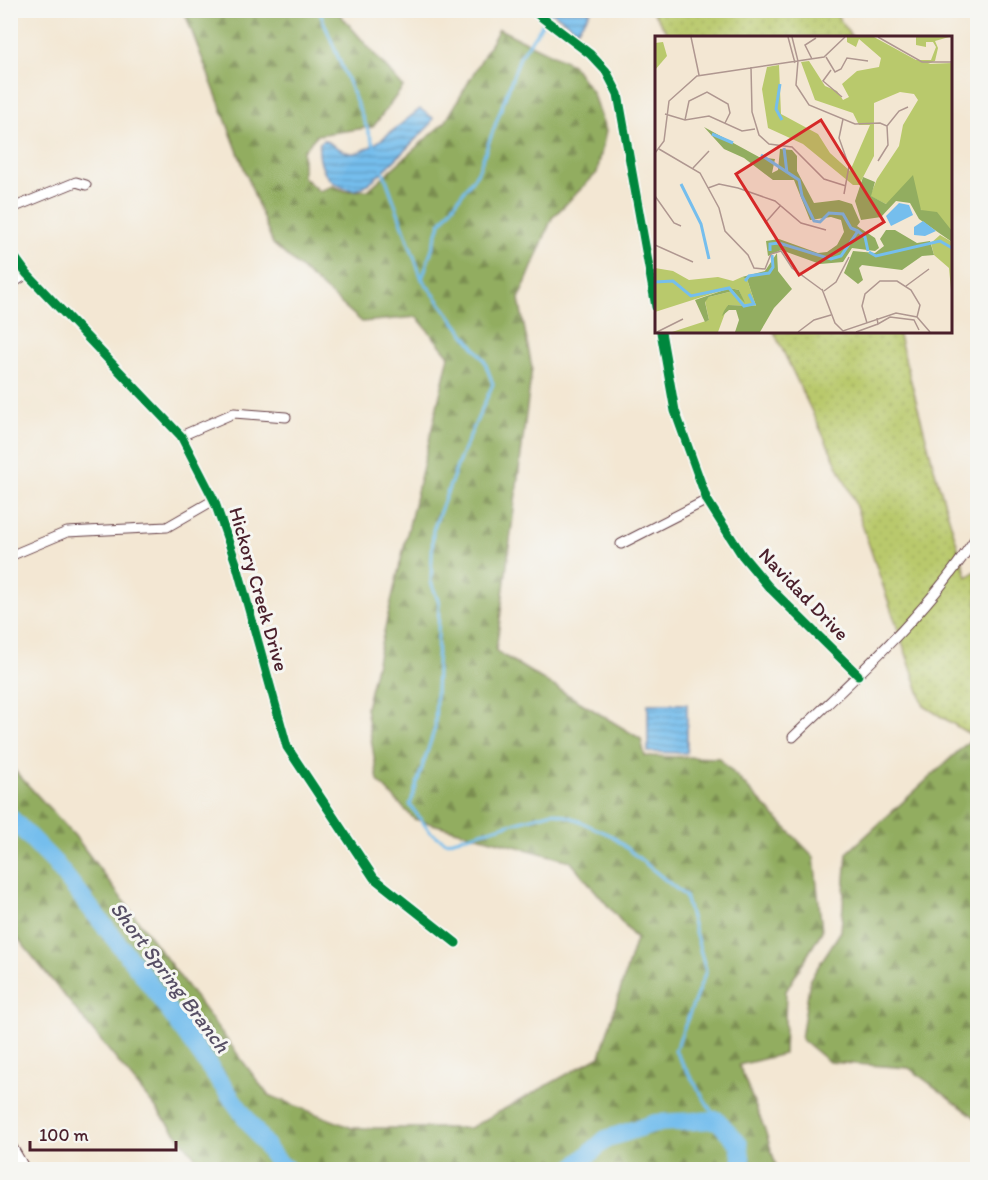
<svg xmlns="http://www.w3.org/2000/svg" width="988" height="1180" viewBox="0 0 988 1180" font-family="Itim,sans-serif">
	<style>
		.grass { fill: url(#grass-dots); stroke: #82744c; stroke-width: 1.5 }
		.forest { fill: url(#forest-firs); stroke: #6e6646; stroke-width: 1.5 }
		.water { fill: url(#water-rules); stroke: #606e8c; stroke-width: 1.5 }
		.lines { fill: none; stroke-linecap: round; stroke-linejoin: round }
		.stream { stroke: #75beed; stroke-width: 3 }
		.river { stroke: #75beed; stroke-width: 18 }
		.minor-casing { stroke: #633d44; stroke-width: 11 }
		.tertiary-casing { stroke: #633d44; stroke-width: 14 }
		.minor { stroke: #fff; stroke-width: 9 }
		.tertiary { stroke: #fff; stroke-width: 12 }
		.cycleway-casing { stroke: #f6f6f2; stroke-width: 13 }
		.cycleway { stroke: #00873e; stroke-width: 9 }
		.labels { text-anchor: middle; stroke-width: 6; stroke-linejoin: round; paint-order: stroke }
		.street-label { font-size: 20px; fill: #4a1f2b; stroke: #f6f6f2 }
		.water-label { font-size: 21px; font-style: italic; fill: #574f65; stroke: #f6f6f2 }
		.inset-river { fill: none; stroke: #75beed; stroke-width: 3 }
		.inset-road { fill: none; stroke: #af9790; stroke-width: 1.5 }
		.view { fill: #d62828; fill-opacity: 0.15; stroke: #d62828; stroke-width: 3 }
		.inset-edge { fill: none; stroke: #4a1f2b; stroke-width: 3 }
	</style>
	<defs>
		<pattern id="grass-dots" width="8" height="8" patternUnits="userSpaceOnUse" patternTransform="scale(1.5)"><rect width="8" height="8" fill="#b9c96c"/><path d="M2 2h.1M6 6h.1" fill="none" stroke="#a1ac5e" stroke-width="1.8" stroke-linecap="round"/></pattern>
		<pattern id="forest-firs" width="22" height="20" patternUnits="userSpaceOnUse" patternTransform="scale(1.5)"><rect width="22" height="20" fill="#92ad60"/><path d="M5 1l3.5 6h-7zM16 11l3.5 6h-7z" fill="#798c4f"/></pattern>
		<pattern id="water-rules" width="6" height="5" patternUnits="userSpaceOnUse" patternTransform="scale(1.5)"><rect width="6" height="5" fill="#75beed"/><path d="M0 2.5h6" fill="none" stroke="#629ac0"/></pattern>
	</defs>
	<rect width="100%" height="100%" fill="#f6f6f2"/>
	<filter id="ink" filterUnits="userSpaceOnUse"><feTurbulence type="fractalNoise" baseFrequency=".0167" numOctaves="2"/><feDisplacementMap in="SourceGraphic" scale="12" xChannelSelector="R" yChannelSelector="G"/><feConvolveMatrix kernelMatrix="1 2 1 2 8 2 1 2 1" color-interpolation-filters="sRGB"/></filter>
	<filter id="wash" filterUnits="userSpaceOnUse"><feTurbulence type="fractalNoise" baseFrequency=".008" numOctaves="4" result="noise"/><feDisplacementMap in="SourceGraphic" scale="24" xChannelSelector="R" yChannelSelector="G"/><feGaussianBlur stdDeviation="1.35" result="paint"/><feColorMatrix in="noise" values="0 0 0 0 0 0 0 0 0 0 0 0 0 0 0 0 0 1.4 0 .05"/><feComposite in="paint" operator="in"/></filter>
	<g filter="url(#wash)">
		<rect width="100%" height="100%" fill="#f3e7d3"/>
		<g class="grass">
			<polygon points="652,11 834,11 852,37 670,37"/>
			<polygon points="774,332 898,332 934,468 967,577 977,570 978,734 974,737 924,706 853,498"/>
		</g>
		<g class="forest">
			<polygon points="184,11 337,11 403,87 373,127 317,135 303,151 303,177 319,191 333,186 346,191 368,190 446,121 499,29 572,64 592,92 606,131 597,173 552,218 519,299 532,368 496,651 641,739 645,756 719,758 814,857 822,931 786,991 784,1054 739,1065 765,1130 777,1169 205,1169 11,930 11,769 14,770 75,836 268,1095 352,1128 470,1128 600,1056 636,939 570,861 414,819 378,781 366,708 449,356 417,317 362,322 273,244"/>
			<polygon points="977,734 977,1119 909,1068 829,1062 801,1039 810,979 841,931 847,853"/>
		</g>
		<g class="water">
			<polygon points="551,11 591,11 577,30"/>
			<path d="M420,109L433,118L429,126C415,139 370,189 355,190C346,190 340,186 333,182C322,174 318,158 319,144L324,140C332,144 341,151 350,153C366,157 406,119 420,109Z"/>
			<polygon points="648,704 687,704 687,753 648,752"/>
		</g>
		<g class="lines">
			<g class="stream">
				<polyline points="319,10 375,148"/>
				<polyline points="382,168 422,279 484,360 493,384 461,456 433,530 431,582 439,603 435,728 410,805 430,832 446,842 553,812 572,818 612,836 685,896 706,971 675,1051 717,1120"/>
				<polyline points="422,279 440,224 478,172 520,57 552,10"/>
			</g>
			<g class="river">
				<polyline points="10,817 55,863 147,980 276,1160 288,1170"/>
				<polyline points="571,1170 606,1139 655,1123 717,1120 739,1144 743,1170"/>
			</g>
		</g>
	</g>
	<g filter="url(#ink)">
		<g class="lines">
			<defs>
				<g id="minor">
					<polyline points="532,10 590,54 606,71 618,94 656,307"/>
					<polyline points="10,209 76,182 86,185"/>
					<polyline points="10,251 27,274 181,436 214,500 237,566 287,747 374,878 456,943"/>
					<polyline points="10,285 27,274"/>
					<polyline points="661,332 675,411 707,500 742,555 768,586 858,675"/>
					<polyline points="181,436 234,413 286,417"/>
					<polyline points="621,544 707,500"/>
					<polyline points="10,556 67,532 167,527 214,500"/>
					<path d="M793,737C859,674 929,612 978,534"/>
				</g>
				<polyline id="tertiary" points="10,1146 24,1170"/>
			</defs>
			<use href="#minor" class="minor-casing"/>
			<use href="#tertiary" class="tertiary-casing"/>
			<use href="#minor" class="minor"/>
			<use href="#tertiary" class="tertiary"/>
			<defs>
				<g id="cycleway">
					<polyline points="532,10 590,54 606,71 618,94 656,307"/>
					<polyline points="10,251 27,274 181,436 214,500 237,566 287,747 374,878 456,943"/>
					<polyline points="661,332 675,411 707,500 742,555 768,586 858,675"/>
				</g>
			</defs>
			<use href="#cycleway" class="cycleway-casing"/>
			<use href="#cycleway" class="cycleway"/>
		</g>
	</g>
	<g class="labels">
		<g class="street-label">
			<text transform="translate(259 589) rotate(74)" y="7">Hickory Creek Drive</text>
			<text transform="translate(804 594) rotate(46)" y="7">Navidad Drive</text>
		</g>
		<g class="water-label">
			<text transform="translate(170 977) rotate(53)" y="7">Short Spring Branch</text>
		</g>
	</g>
	<g transform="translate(655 36)">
		<rect width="297" height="297" fill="#f3e7d3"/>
		<path d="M192,1H219L261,24H276L281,11L278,6H271V11L261,9V1H294L280,5L283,12L280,25L273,28L297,27V202L252,161L231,168L215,160L222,143L244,110L248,89L263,64L259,58L245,56L219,67V120L204,149H198L148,108L113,92L107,53L112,31L124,29L126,78L163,98L175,117L195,135L215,89H204L198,77L160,64L146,26L154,25L170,50L182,55L188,64L194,61L187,48L202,35L224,31L226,22L204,3L201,11L192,6ZM285,199L297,206V264L294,232L279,219L276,207ZM0,232L18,235L34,244L63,241L78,245L87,241L92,243L101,270L73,269L63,296H17L54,284L50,265L54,261L78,255L88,264L84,254L75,252L0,276Z" fill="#b9c96c"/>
		<path d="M49,91L104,121L120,123L117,137L123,134L125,113L137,114L142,120V135L159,167L184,164L197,168L205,186L202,190L220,202L224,212L220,215L197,212L188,226L165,228L126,214L113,220L111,205L124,203L163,217L172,216L182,209L189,196L186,184L176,181L155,184L139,144H118L89,122L69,113ZM258,139L266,174L282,176L297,195V206L264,183L255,167L241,165L226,181L206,184L200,165L208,141L220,146L216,160L231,168ZM231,194H240L262,207L275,205L279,219L267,220L247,234L207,229L204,232L208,244L203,248L189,237L198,215L220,217L229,210L225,203ZM122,217L123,235L137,253L119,272L105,296H80L84,284L81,274H74L67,280L69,275L73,269L101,270L92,243L87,241L110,235ZM75,252L84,254L90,267L78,255L54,261L50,266L54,284L50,286L40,264Z" fill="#92ad60"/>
		<path d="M8,6L12,20L0,34V7Z" fill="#b9c96c"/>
		<path d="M244,167L254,169L258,179L236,190L231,180ZM268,185L281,195L270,200L259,199V191Z" fill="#75beed"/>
		<path class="inset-river" d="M125,48L121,73L127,84M57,98L78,107M129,112L132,137M106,119L144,144L147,160L159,185L165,186L174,177L188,178L196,192L203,195M26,148L46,188L54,223M115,215V208L124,207L176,223L186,220L203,195L210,201L213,215M214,216L221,220L285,205L297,212M90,245L94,240L114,237L118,231L117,219M0,246L18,245L36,260L74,252L89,270L99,268L94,258"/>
		<path class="inset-road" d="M36,1L44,39M133,1L140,27M137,1L143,25L141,49L154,69L200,88L225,87L232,90L233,109L223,125M223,1L267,26H297M171,21L180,36L186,33L192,22L213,25M157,23L150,9L161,2M96,31L97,76L104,99L114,108L137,111L169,143L191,150M176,34L168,45L187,61M10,78L30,84L54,80L87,95L100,93M188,83L184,102L194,130L189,158M30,84L34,65L52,56L73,68L75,77L70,87M232,90L244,75L253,71M4,113L45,137L64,172L70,195L93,219L99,232L110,233L116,218L126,215L137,232L167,254M0,117L9,105L14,65L42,40L169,21L190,1M38,132L54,115M53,152L64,148L83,152L120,165L146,187L171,194M0,160L19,187L26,190M110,187L126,169M0,209L38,226M251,250L274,233M167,253L180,287L188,295L241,277L262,281L275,296M169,255L181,246L194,221M222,282L223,288L235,281L259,284L264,294M212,287L207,270L210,258L225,245H242L256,254L265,269L262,281M2,296L28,283M143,296L159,284L176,279M201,296L223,288"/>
		<path class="view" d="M166,84L229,186L144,239L81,138Z"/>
		<rect width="297" height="297" class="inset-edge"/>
	</g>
	<rect width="988" height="1180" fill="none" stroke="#f6f6f2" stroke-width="36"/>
	<path d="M30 1141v9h146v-9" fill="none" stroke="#4a1f2b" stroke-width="3"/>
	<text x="39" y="1141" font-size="18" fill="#4a1f2b" stroke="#f6f6f2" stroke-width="4.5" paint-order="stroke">100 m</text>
</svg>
